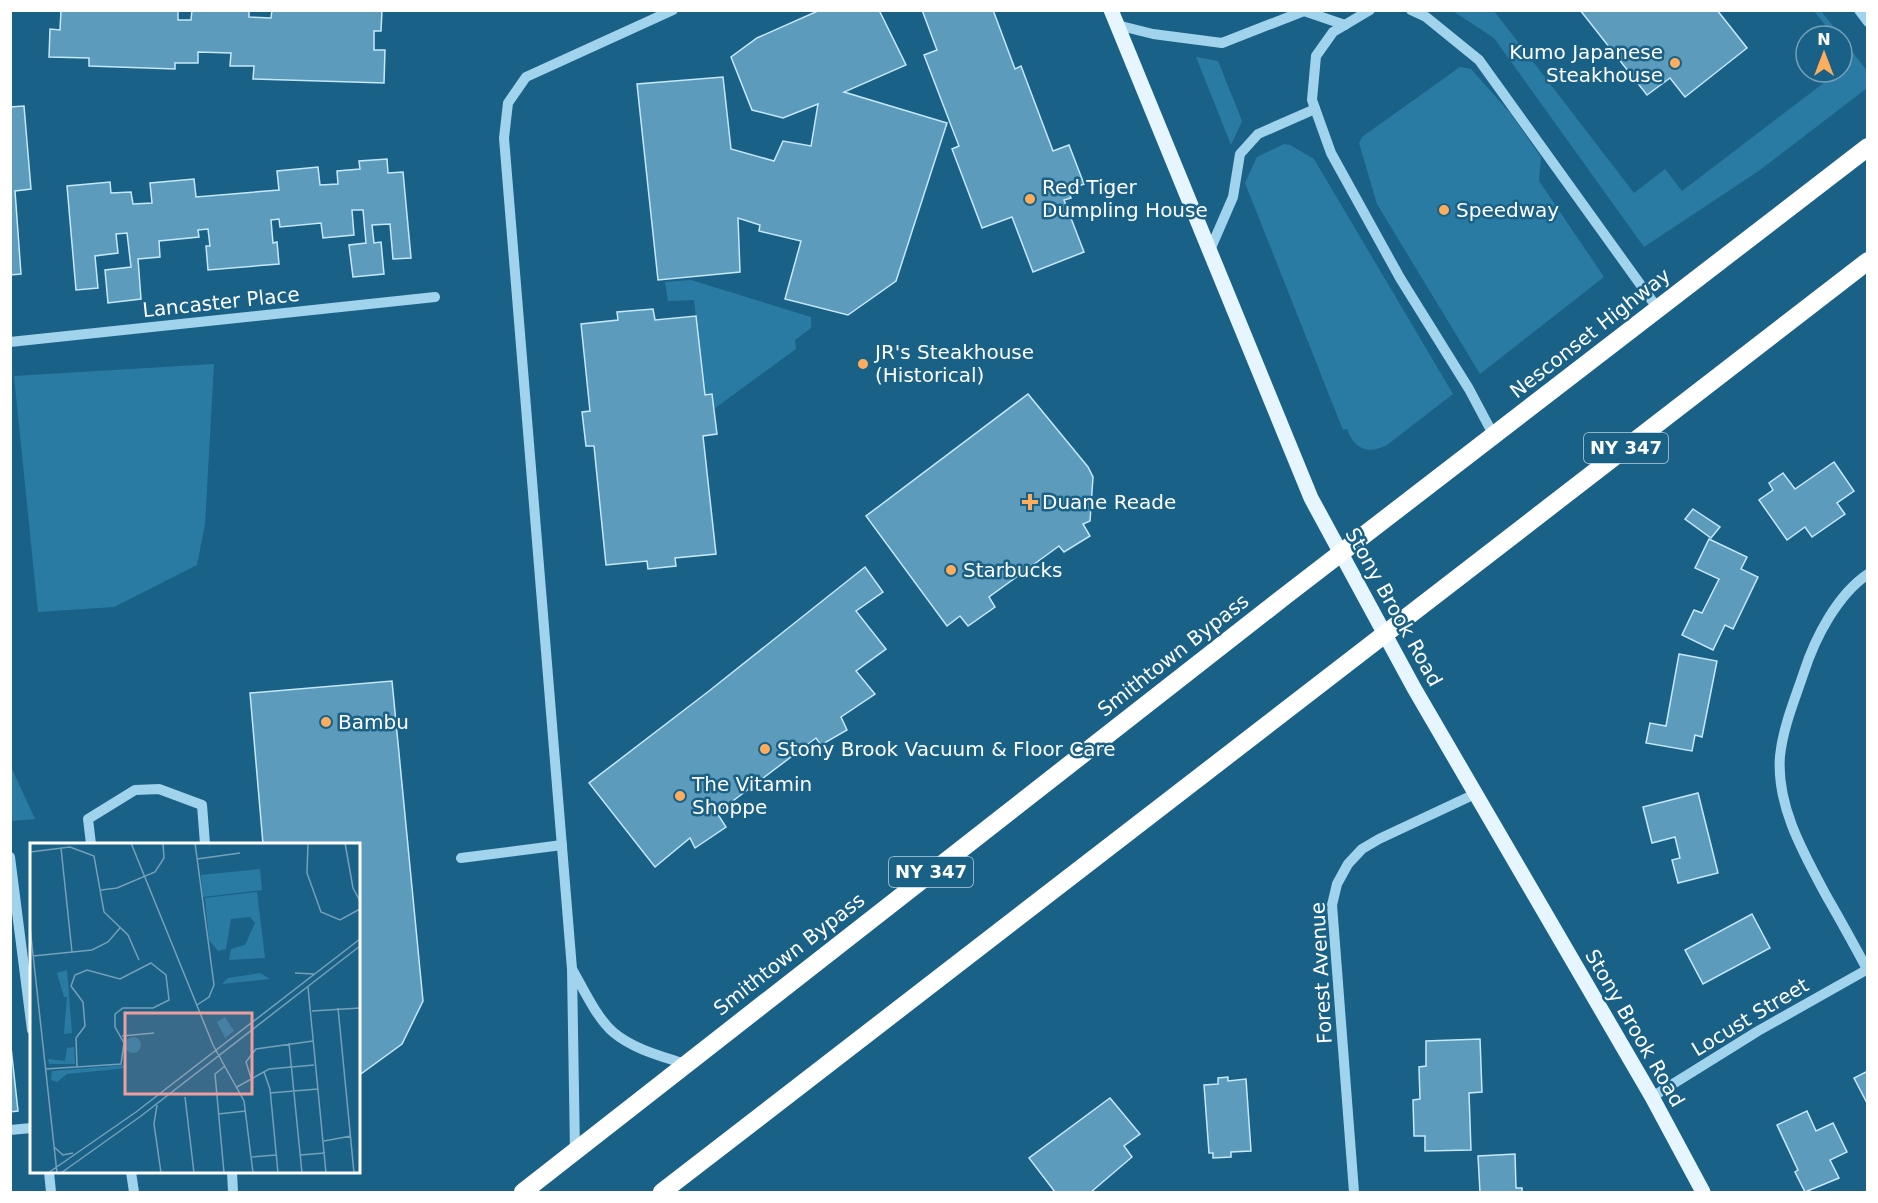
<svg xmlns="http://www.w3.org/2000/svg" width="1878" height="1203" viewBox="0 0 1878 1203" font-family="'DejaVu Sans',sans-serif">
	<style>
		.green { fill: #2a7ba4 }
		.building { fill: #5c9bbb; stroke: #c6e8f9; stroke-width: 1.5 }
		.lines { fill: none; stroke-linecap: round; stroke-linejoin: round }
		.minor { stroke: #a1d3ec; stroke-width: 10 }
		.major { stroke: #e6f5ff; stroke-width: 15 }
		.highway { stroke: #fff; stroke-width: 18 }
		.poi-dot { fill: #ffad5d; stroke: #1a6187; stroke-width: 2 }
		.labels { text-anchor: middle; stroke-width: 5; stroke-linejoin: round; paint-order: stroke }
		.shield { fill: #1a6187; stroke: #bad0db; stroke-width: 1.5 }
		.shield-label { font-size: 18px; font-weight: bold; fill: #fff }
		.poi-label { font-size: 20px; fill: #fff; stroke: #1a6187; text-anchor: start }
		.street-label { font-size: 20px; fill: #fff; stroke: #1a6187 }
		.inset-road { fill: none; stroke: #76a0b7; stroke-width: 1.5 }
		.view { fill: #ed9e9e; fill-opacity: 0.15; stroke: #ed9e9e; stroke-width: 3 }
		.inset-edge { fill: none; stroke: #fff; stroke-width: 3 }
	</style>
	<rect width="100%" height="100%" fill="#1a6187"/>
	<g class="green">
		<polygon points="1453,11 1494,11 1634,193 1665,169 1682,191 1829,79 1824,72 1842,72 1842,38 1867,71 1867,88 1760,170 1644,247 1494,38"/>
		<polygon points="1814,11 1821,11 1841,36 1834,36"/>
		<polygon points="1196,57 1218,61 1242,121 1231,145"/>
		<polygon points="1460,67 1471,69 1511,114 1541,157 1539,181 1604,277 1480,374 1377,204 1359,143 1362,137"/>
		<path d="M1284,144L1290,145L1314,159L1453,394L1387,445C1368,455 1354,449 1347,429L1343,430L1245,183L1257,157Z"/>
		<polygon points="691,280 811,317 811,328 795,340 796,349 707,414 694,300 668,301 665,282"/>
		<polygon points="214,364 205,524 197,565 114,607 38,612 14,376"/>
		<polygon points="10,767 11,767 35,819 11,821"/>
	</g>
	<g class="building">
		<polygon points="61,10 178,10 178,20 191,20 192,10 249,10 249,17 271,18 272,10 382,10 381,31 374,31 374,50 385,50 384,83 253,79 254,66 230,66 231,53 198,52 198,63 175,63 175,69 89,66 89,58 49,57 50,29 60,30"/>
		<polygon points="820,10 879,10 906,65 844,92 947,123 896,281 848,315 785,299 801,241 759,231 760,225 738,218 740,272 658,280 637,84 723,77 731,149 774,161 783,141 811,146 818,104 783,118 752,110 731,57 757,38"/>
		<polygon points="922,10 993,10 1015,69 1021,66 1053,151 1069,145 1084,184 1068,190 1071,198 1064,200 1084,252 1033,272 1012,217 982,228 952,149 959,146 924,55 937,50"/>
		<polygon points="1580,10 1717,10 1747,48 1685,97 1670,78 1647,95"/>
		<polygon points="24,106 31,189 15,191 21,274 10,275 10,107"/>
		<polygon points="387,159 388,173 403,172 411,258 393,259 390,224 372,225 374,243 381,242 384,274 353,277 349,245 366,243 363,210 352,210 354,235 323,238 321,223 280,227 279,219 271,220 273,243 277,242 279,264 208,270 206,246 210,246 208,229 198,230 199,237 159,241 160,257 138,259 141,299 108,303 105,270 131,267 127,233 116,234 118,253 95,256 98,288 76,290 67,186 110,182 111,193 131,192 133,204 152,203 150,183 194,179 196,197 279,190 277,171 318,167 320,185 338,184 337,171 360,169 359,161"/>
		<polygon points="653,309 655,320 696,316 705,395 712,394 717,434 703,436 716,554 675,558 676,566 648,569 647,561 606,565 594,446 586,446 582,412 590,411 581,324 618,320 617,312"/>
		<polygon points="1028,394 1088,467 1093,477 1090,521 1083,524 1090,536 1064,552 1059,546 989,597 995,607 968,626 960,616 947,626 866,516"/>
		<polygon points="1834,462 1854,491 1837,503 1845,514 1812,537 1805,527 1787,540 1759,500 1773,490 1769,483 1783,473 1795,489"/>
		<polygon points="1693,509 1720,527 1711,538 1685,519"/>
		<polygon points="1709,539 1747,557 1741,569 1758,577 1733,629 1725,625 1713,650 1682,635 1694,610 1702,613 1719,579 1695,568"/>
		<polygon points="865,567 883,592 856,611 886,649 856,671 875,694 841,717 847,730 821,745 816,738 717,813 726,827 695,848 690,838 655,867 589,783 709,691"/>
		<polygon points="1679,654 1717,661 1702,737 1695,735 1692,751 1646,743 1650,723 1666,726"/>
		<polygon points="392,681 423,1001 402,1044 358,1076 358,844 263,844 250,693"/>
		<polygon points="1698,793 1718,873 1678,883 1672,860 1680,858 1675,837 1652,843 1643,807"/>
		<polygon points="1752,914 1770,948 1703,984 1685,950"/>
		<polygon points="10,1038 18,1111 10,1112"/>
		<polygon points="1480,1039 1482,1092 1469,1093 1471,1150 1425,1151 1425,1136 1414,1136 1413,1100 1420,1099 1419,1067 1426,1066 1426,1041"/>
		<polygon points="1868,1071 1868,1105 1854,1078"/>
		<polygon points="1228,1077 1228,1081 1246,1079 1251,1151 1231,1152 1231,1157 1213,1158 1213,1153 1209,1153 1204,1085 1218,1084 1218,1078"/>
		<polygon points="1110,1098 1140,1134 1124,1146 1132,1157 1091,1192 1055,1192 1029,1158"/>
		<polygon points="1807,1111 1816,1131 1833,1123 1847,1152 1830,1160 1839,1178 1805,1192 1795,1172 1798,1170 1777,1125"/>
		<polygon points="1515,1154 1516,1188 1522,1188 1522,1192 1480,1192 1478,1156"/>
	</g>
	<g class="lines">
		<g class="minor">
			<polyline points="1370,10 1333,32 1316,56 1312,100 1331,153 1400,278 1469,389 1494,436"/>
			<polyline points="1411,10 1426,17 1479,60 1658,309"/>
			<polyline points="1859,10 1868,22"/>
			<polyline points="1117,25 1153,34 1222,43 1304,11 1345,25"/>
			<polyline points="1210,250 1233,197 1240,154 1258,134 1315,109"/>
			<polyline points="10,342 435,297"/>
			<polyline points="91,844 88,819 135,790 159,789 202,805 205,844"/>
			<polyline points="10,857 32,1030"/>
			<polyline points="461,858 562,845"/>
			<polyline points="572,969 504,138 508,103 526,77 673,10"/>
			<path d="M1867,969C1854,945 1841,921 1827,897C1804,854 1776,806 1780,756C1783,727 1795,699 1804,672C1815,638 1837,595 1868,574"/>
			<polyline points="1652,1097 1758,1031 1868,969"/>
			<polyline points="10,1130 32,1128"/>
			<path d="M575,1152L572,969C583,988 596,1017 613,1032C633,1049 661,1056 685,1064"/>
			<polyline points="49,1172 51,1192"/>
			<polyline points="131,1172 134,1192"/>
			<polyline points="232,1172 233,1192"/>
			<polyline points="1354,1192 1332,905 1337,884 1348,864 1362,849 1379,839 1475,794"/>
		</g>
		<polyline class="major" points="1111,10 1311,498 1414,688 1652,1097 1703,1192"/>
		<g class="highway">
			<polyline points="523,1192 1285,596 1868,147"/>
			<polyline points="662,1192 1868,261"/>
		</g>
	</g>
	<g class="poi-dot">
		<circle cx="1675" cy="63" r="6"/>
		<circle cx="1030" cy="199" r="6"/>
		<circle cx="1444" cy="210" r="6"/>
		<circle cx="863" cy="364" r="6"/>
		<path d="M1027 493h6v6h6v6h-6v6h-6v-6h-6v-6h6z"/>
		<circle cx="951" cy="570" r="6"/>
		<circle cx="326" cy="722" r="6"/>
		<circle cx="765" cy="749" r="6"/>
		<circle cx="680" cy="796" r="6"/>
	</g>
	<g class="labels">
		<g class="shield">
			<rect x="1584" y="433" width="84" height="30" rx="4.5"/>
			<rect x="889" y="857" width="84" height="30" rx="4.5"/>
		</g>
		<g class="shield-label">
			<text x="1626" y="454">NY 347</text>
			<text x="931" y="878">NY 347</text>
		</g>
		<g class="poi-label">
			<text x="1663" y="59" text-anchor="end">Kumo Japanese<tspan x="1663" dy="23">Steakhouse</tspan></text>
			<text x="1042" y="194">Red Tiger<tspan x="1042" dy="23">Dumpling House</tspan></text>
			<text x="1456" y="217">Speedway</text>
			<text x="875" y="359">JR's Steakhouse<tspan x="875" dy="23">(Historical)</tspan></text>
			<text x="1042" y="509">Duane Reade</text>
			<text x="963" y="577">Starbucks</text>
			<text x="338" y="729">Bambu</text>
			<text x="777" y="756">Stony Brook Vacuum &amp; Floor Care</text>
			<text x="692" y="791">The Vitamin<tspan x="692" dy="23">Shoppe</tspan></text>
		</g>
		<g class="street-label">
			<text transform="translate(221 302) rotate(-6)" y="7">Lancaster Place</text>
			<text transform="translate(1590 333) rotate(-38)" y="7">Nesconset Highway</text>
			<text transform="translate(1394 607) rotate(61)" y="7">Stony Brook Road</text>
			<text transform="translate(1173 655) rotate(-38)" y="7">Smithtown Bypass</text>
			<text transform="translate(789 954) rotate(-38)" y="7">Smithtown Bypass</text>
			<text transform="translate(1321 973) rotate(-93)" y="7">Forest Avenue</text>
			<text transform="translate(1750 1017) rotate(-31)" y="7">Locust Street</text>
			<text transform="translate(1635 1028) rotate(60)" y="7">Stony Brook Road</text>
		</g>
	</g>
	<g transform="translate(30 843)">
		<rect width="330" height="330" fill="#1a6187"/>
		<path d="M230,26L232,47L173,54L171,32ZM227,49L235,115L199,117L201,106L215,102L225,80L220,74L201,76L196,106L188,108L179,97L175,55ZM37,127L42,190L34,191L37,154H34L27,130ZM230,130L240,136L192,141L198,135ZM195,174L204,188L195,195L187,179ZM95 202a8 8 0 1 1 16 0a8 8 0 1 1-16 0ZM44,204L45,221H19L18,216L35,218L37,205ZM96,222L97,225L37,231L27,239L21,237L22,228Z" fill="#2a7ba4"/>
		<path class="inset-road" d="M101,0L183,202L214,258L223,330M165,0L184,142L179,154L167,162M278,0L277,30L291,69L310,77L330,66M315,0L323,45L330,58M31,5L42,109M0,9L40,4L64,13L74,69L98,92L109,117M167,16L210,10M71,47L87,45L125,29L134,15L133,0M0,84L27,330M3,113L62,107L78,99L90,85M121,120L136,132L139,157L123,165H93L85,171V184L94,200L91,221L47,224L46,195L55,183L53,159L41,143L45,132L57,127L90,136ZM265,130L284,131M278,144L296,330M308,165L324,330M282,168L330,165M92,193L124,190M259,200L272,330M15,226L46,224M234,229L240,246L248,330M221,235L216,219L226,206L283,198M207,244L239,226L284,222M240,250L288,246M155,254L164,330M188,271L216,268M124,281L131,330M124,281L127,262M294,298L321,293M24,304L33,312L43,310M270,312L295,310M222,314L246,312M18,330L106,269L330,96M31,330L111,273L330,103M194,330L185,231L195,223"/>
		<path class="view" d="M95,170H222V251H95Z"/>
		<rect width="330" height="330" class="inset-edge"/>
	</g>
	<rect width="1878" height="1203" fill="none" stroke="#ffffff" stroke-width="24"/>
	<g transform="translate(1824 54)"><circle r="28" fill="#1a6187" stroke="#76a0b7" stroke-width="1.5"/>
	<path d="M0-4.5L10 22L0 15L-10 22Z" fill="#ffad5d"/>
	<text y="-9" font-size="16" font-weight="bold" text-anchor="middle" fill="#ffffff">N</text>
	</g>
</svg>
